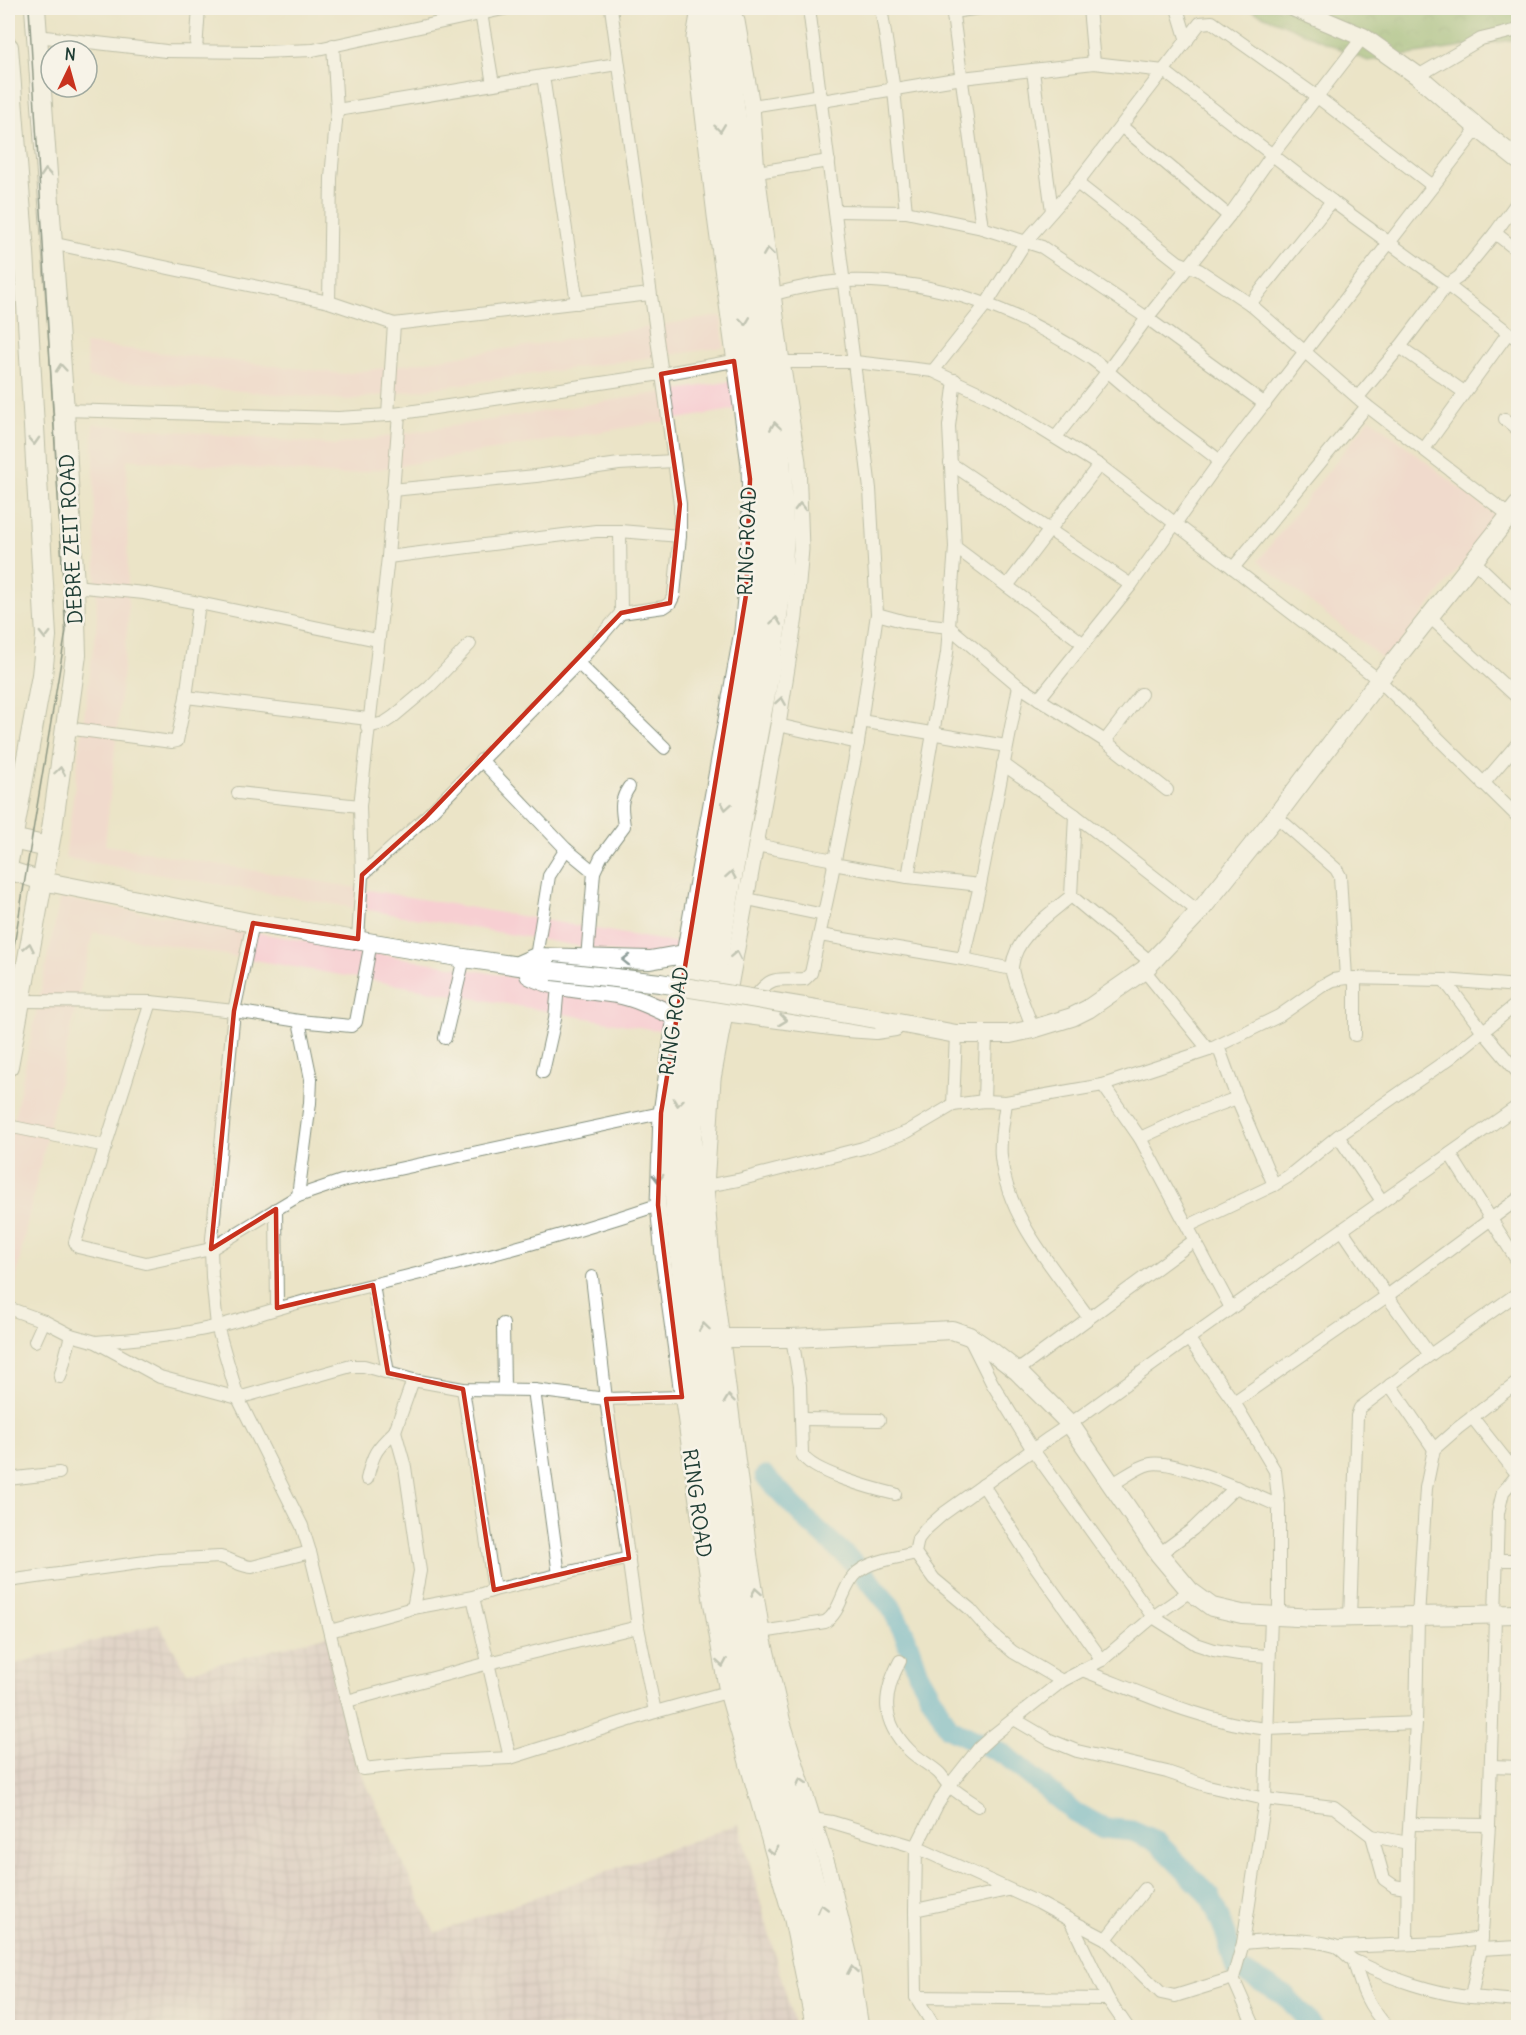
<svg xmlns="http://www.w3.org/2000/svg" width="1526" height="2035" viewBox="0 0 1526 2035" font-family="Delius,sans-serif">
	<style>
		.built { fill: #f7cfd2 }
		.industrial { fill: url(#industrial-grid) }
		.forest { fill: url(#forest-crowns); stroke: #52764e; stroke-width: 1.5 }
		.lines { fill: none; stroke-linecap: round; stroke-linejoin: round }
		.river { stroke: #55b1d3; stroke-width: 21 }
		.minor-casing { stroke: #85907e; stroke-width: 14 }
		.tertiary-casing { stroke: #85907e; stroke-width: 17 }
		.secondary-casing { stroke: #85907e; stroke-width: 20 }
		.primary-casing { stroke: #85907e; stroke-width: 22 }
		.trunk-casing { stroke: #85907e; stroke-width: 23 }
		.minor { stroke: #fff; stroke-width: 12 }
		.tertiary { stroke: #fff; stroke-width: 15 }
		.secondary { stroke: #fff; stroke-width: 18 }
		.primary { stroke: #fff; stroke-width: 20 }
		.trunk { stroke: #fff; stroke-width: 21 }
		.tram { stroke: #1f3d34; stroke-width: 1.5 }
		.secondary-bridge-casing { stroke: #85907e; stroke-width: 20; stroke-linecap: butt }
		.secondary-bridge { stroke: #fff; stroke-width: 18 }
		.oneway { stroke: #8f9e9a }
		.marked { fill: none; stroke: #c8321e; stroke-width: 4.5; stroke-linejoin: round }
		.labels { text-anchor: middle; stroke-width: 5; stroke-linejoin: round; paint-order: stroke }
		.street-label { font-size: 20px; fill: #1f3d34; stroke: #f7f3e8 }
	</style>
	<defs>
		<pattern id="industrial-grid" width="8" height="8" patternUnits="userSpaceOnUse" patternTransform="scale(1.5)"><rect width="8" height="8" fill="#d2bdc6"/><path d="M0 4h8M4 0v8" fill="none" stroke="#aa9ba2"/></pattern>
		<pattern id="forest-crowns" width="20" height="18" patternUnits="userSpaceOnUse" patternTransform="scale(1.5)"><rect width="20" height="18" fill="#86b067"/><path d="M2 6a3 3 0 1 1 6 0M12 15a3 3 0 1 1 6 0" fill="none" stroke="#6d9056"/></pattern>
	</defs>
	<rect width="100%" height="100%" fill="#f7f3e8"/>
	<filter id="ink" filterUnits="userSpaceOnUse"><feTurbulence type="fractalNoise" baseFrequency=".0167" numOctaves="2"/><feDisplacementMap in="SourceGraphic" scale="12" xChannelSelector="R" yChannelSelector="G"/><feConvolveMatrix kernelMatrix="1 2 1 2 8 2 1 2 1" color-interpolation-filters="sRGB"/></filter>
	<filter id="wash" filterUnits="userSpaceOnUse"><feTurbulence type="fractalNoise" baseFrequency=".008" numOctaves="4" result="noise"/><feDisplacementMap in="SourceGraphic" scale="24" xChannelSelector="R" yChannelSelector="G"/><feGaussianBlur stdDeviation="1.35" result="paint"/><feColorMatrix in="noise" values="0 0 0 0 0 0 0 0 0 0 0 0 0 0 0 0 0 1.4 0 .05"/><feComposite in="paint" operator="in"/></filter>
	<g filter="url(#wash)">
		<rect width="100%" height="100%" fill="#ebe4c7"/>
		<g class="built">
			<polygon points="721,316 724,347 348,400 89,378 85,344 344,374"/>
			<polygon points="733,381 738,409 343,475 127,459 128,621 105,845 695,946 689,965 65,858 97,621 93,424 335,445"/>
			<polygon points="1370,418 1498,518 1386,661 1258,561"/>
			<polygon points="60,898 678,1006 673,1033 93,932 22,1246 8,1329 8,1149"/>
		</g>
		<polygon class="industrial" points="158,1623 187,1672 330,1635 361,1772 435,1933 739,1824 795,2027 8,2028 8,1666"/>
		<polygon class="forest" points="1246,8 1518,8 1518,39 1368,61"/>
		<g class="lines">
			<polyline class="river" points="765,1476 808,1521 858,1567 891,1607 905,1635 918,1673 949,1728 1005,1755 1073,1811 1104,1828 1132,1831 1157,1842 1210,1896 1226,1935 1236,1969 1253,1977 1287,1997 1314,2028"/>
		</g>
	</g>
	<g filter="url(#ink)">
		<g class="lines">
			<defs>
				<g id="minor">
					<polyline points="881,8 894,90 906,212"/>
					<polyline points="952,8 982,228"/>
					<polyline points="1089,8 1094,63"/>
					<polyline points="1177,8 1187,41"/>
					<polyline points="952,12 981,8"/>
					<polyline points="481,13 493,84"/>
					<polyline points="37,36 166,51 260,52 313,50 508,8"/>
					<polyline points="196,50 199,8"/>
					<polyline points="1033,71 1052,211"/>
					<polyline points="1418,76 1481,39 1518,30"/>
					<polyline points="822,101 962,78 1094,63 1164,71 1332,201 1447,285 1518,340"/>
					<polyline points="752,106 821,95"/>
					<polyline points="337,110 543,76"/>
					<polyline points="1121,126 1229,216"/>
					<polyline points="757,172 829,161"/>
					<polyline points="1077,183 1178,262 1199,270 1250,304 1367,406 1510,516"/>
					<polyline points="836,211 906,212 982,228 1042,247 1147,318 1265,404"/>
					<polyline points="1495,233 1518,251"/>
					<polyline points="51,243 329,302 394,324 650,294"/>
					<path d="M774,294C797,288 821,282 845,281C937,278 1016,309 1092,359C1111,373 1129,390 1148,406C1171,425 1196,442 1220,461"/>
					<polyline points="329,302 331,178 337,110 333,45"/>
					<polyline points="577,303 543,76 617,64"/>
					<polyline points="1250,304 1332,201"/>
					<polyline points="1400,347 1464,392"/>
					<polyline points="782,362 855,362 933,371 991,398 1099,465 1379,680 1518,817"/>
					<polyline points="933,371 987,303 1026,241 1077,183 1200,23 1212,22 1316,96 1433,186"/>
					<polyline points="1358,397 1400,347 1447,285 1459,277 1495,233 1518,201"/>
					<polyline points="64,410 338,418 388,415 661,374 734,361"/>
					<polyline points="388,415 394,324"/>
					<polyline points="1505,419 1518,430"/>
					<polyline points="1056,437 1107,372 1147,318 1229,216 1272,155 1363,37"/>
					<polyline points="1424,449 1508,333"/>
					<polyline points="950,463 1131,585"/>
					<polyline points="392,490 536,476 619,464 674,461"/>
					<polyline points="620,531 621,613"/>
					<polyline points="955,547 1084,644"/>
					<polyline points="388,557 596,531 620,531 680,536"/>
					<polyline points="1474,561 1518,603"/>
					<polyline points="1233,568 1367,406"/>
					<polyline points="74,586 144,593 199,603"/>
					<polyline points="1007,586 1099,465"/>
					<polyline points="1430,617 1518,698"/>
					<polyline points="578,663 665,748"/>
					<polyline points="1019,686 1105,741 1167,790"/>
					<polyline points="186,697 368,719"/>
					<polyline points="1039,699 1131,585 1220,461 1478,128"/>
					<polyline points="861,721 1006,746"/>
					<polyline points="778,725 858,743"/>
					<polyline points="367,727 384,723 393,717 430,686 470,644"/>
					<polyline points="66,728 172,742 177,741 186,697 199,603 377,640"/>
					<polyline points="1105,741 1141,694"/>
					<polyline points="481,760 566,849 594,872 587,959"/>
					<polyline points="1003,764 1075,815 1199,912"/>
					<polyline points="1483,784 1518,743"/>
					<polyline points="238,793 360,806"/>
					<polyline points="1276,816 1336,869 1340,876 1346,978"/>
					<polyline points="756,845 834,860"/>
					<polyline points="833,864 908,877 980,885 1019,686 949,627 906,622 877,614"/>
					<path d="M594,872L601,857L624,826C622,809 619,802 629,787"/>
					<polyline points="362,875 360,806 388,557 399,414"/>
					<polyline points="908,877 947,653 955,547 949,426 955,380"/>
					<polyline points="1071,896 1152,963"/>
					<polyline points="747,899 824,915"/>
					<polyline points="253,923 234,1011 211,1249 212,1277 217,1326 238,1398 302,1526 310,1552 363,1769 428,1762 510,1758 655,1712 727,1692"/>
					<polyline points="820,935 963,959 980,885"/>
					<polyline points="358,939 362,875 425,818 578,663 621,613 664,607 670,603 674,595 680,536 680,504 611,8"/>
					<polyline points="536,957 549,876 566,849"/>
					<polyline points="963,959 1012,969"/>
					<polyline points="1144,970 1209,1050"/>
					<polyline points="1444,980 1518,986"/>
					<path d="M755,997C773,973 778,981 805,979L811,973L828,895L858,743L877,614L870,489L809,8"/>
					<polyline points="19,1001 151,1002 234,1011 299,1021 311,1079 310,1103 298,1196"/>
					<polyline points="151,1002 75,1242 78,1247 146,1263 211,1249 298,1196 342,1181 661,1113"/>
					<polyline points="299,1021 351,1026 356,1022 371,942"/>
					<path d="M1033,1029C1029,1017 1012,978 1012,967C1015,936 1049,915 1071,896L1075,815"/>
					<polyline points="1355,1035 1355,978"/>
					<polyline points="445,1038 464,958"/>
					<polyline points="1218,1046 1237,1098 1274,1185 1289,1176 1338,1136 1450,1058 1518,1003"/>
					<polyline points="543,1072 555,1019 558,986"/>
					<polyline points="1103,1085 1209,1050 1279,1016 1322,986 1333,980 1346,978 1444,980 1483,1031 1518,1073"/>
					<polyline points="984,1101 986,1035"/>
					<path d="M1006,1102C1004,1120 999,1140 1001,1157C1007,1218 1055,1270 1089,1318"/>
					<polyline points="953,1105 956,1034"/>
					<polyline points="8,1126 106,1146"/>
					<polyline points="1338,1136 1382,1201"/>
					<polyline points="1140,1138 1188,1116 1237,1098"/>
					<polyline points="1450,1154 1518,1262"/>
					<polyline points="706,1186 738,1180 863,1148 907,1132 953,1105 984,1101 1006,1102 1103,1085 1140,1138 1231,1308"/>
					<polyline points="276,1209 277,1308"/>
					<polyline points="1188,1226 1274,1185"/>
					<polyline points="1343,1231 1387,1296 1430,1355"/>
					<polyline points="592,1277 606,1399 682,1397"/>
					<polyline points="373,1285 388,1373"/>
					<polyline points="8,1308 44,1321 71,1335 96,1342 160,1377 238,1398 351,1366 364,1366 413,1380 463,1389 534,1390 606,1399 638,1627 655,1712"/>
					<polyline points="503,1324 504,1389"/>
					<path d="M792,1338L800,1385L802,1454C810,1472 874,1489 895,1494"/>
					<polyline points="1188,1338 1234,1402 1387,1296 1518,1199"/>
					<polyline points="970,1339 992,1383 1033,1450 1153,1617 1196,1644 1214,1650 1239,1654 1269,1656"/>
					<polyline points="35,1341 44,1321"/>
					<path d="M96,1342C136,1339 178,1336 218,1326C249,1318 279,1307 310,1300C427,1272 544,1243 658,1205"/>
					<polyline points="1017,1371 1195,1240"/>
					<polyline points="60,1377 71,1335"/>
					<polyline points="1390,1385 1434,1449"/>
					<polyline points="463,1389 494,1590"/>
					<polyline points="534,1390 559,1575"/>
					<polyline points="1234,1402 1275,1471 1279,1506 1279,1616"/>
					<polyline points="1472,1417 1517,1474"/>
					<polyline points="801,1419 879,1420"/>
					<polyline points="395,1431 413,1380"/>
					<polyline points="1518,1474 1503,1492 1498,1513 1489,1825 1481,1949 1471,1997 1518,2001"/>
					<polyline points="8,1479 59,1473"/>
					<path d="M367,1479C373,1453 376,1449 395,1431L405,1467L420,1571L413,1608"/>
					<path d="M1112,1484C1124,1478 1137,1467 1150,1464C1174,1458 1254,1495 1279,1506"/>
					<polyline points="983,1485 1036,1567 1102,1660"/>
					<polyline points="1159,1554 1193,1529 1236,1487"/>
					<polyline points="1497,1560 1518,1560"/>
					<path d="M8,1581L160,1560L220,1557C231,1559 240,1566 252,1567L310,1552"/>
					<polyline points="473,1597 510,1758"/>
					<polyline points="1350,1618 1357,1416 1360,1408 1430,1355 1518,1293"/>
					<polyline points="330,1631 413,1608 473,1597 494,1590 629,1558"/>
					<path d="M762,1632L825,1622C842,1612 842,1585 858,1572C872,1560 898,1558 915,1553"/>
					<path d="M900,1661C882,1695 881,1721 909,1750C918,1759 930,1765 939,1773C943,1777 946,1783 951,1787C959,1794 969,1800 978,1806"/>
					<path d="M1082,1670C1142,1693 1203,1722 1267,1729L1416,1723"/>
					<path d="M1062,1681L1013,1652L991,1633L970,1609L934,1579L915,1553L918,1539L926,1529L943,1514L1049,1438L1070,1424C1218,1316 1369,1211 1518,1106"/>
					<polyline points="347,1701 489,1663 638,1627"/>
					<polyline points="1014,1719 1050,1740 1077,1751 1167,1772 1208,1786 1265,1799 1271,1616"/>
					<polyline points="1492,1766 1518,1767"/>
					<polyline points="812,1819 832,1822 916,1847 1039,1903 1070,1920 1108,1999 1128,2028"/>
					<polyline points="1410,1824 1489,1825"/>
					<polyline points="1372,1836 1384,1879 1394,1886 1406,1888"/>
					<polyline points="915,1910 1008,1890"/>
					<polyline points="1070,1920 1106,1939 1161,1993 1175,1996 1233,1978 1255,2028"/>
					<polyline points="1106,1939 1145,1889"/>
					<path d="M1243,1943C1275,1940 1304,1937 1335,1946C1343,1949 1348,1959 1357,1962C1390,1978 1435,1994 1471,1997"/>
					<polyline points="1407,1944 1408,1843 1416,1723 1418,1617 1426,1488 1434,1449 1458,1428 1518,1382"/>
					<polyline points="1338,1947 1443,1943 1482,1938"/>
					<polyline points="1481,1949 1518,1947"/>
					<path d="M1354,1962C1362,1990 1368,2006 1388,2028"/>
					<polyline points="1233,1978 1243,1943 1265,1799 1334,1807 1372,1836 1408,1843"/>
					<polyline points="916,1997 1108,1999"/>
					<polyline points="935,2028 916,1997 915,1910 916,1847 937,1805 949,1786 979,1748 991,1737 1062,1681 1102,1660 1153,1617 1190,1591"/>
				</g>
				<g id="tertiary">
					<polyline points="727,8 737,21 752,106 757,172 782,362 798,462 801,549 795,617 778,725 713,1079 706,1186 712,1263 750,1558 762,1632 783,1723 829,1870 850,1957 861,2028"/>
					<polyline points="699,9 694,38 716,224 749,464 750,508 749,554 742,631 684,954 661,1113 658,1205 664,1265 711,1601 727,1692 792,1920 814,2028"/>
				</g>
				<g id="secondary">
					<polyline points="1295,8 1363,37 1418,76 1478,128 1518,160"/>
					<polyline points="8,870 42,881 253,923 464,958 553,971"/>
					<polyline points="520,964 536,957 650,960 684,954"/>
					<path d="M529,975C555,989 587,989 616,994C637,998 655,1007 674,1016"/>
					<polyline points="725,1012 846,1028 876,1030 895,1027"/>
					<polyline points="877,1019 956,1034 1010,1034 1033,1029 1072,1017 1088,1009 1144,970 1199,912 1276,816 1379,680 1518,505"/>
					<polyline points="721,1338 792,1338 952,1330 969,1336 994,1353 1017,1371 1070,1424 1159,1554 1190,1591 1212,1607 1242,1614 1315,1618 1518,1614"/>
				</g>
				<g id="primary">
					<polyline points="8,47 24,252 46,636 42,675 8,862"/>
					<polyline points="12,839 48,847"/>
					<polyline points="8,1066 52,829 76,655 74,586 64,410 35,8"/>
				</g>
				<g id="trunk">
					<polyline points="702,8 708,36 762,461 765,527 762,580 751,663 681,1071 676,1121 676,1209 689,1331 721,1578 736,1655 752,1721 818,1961 829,2028"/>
					<polyline points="721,8 780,461 783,536 781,583 770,664 744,803 697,1078 691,1137 690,1200 695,1260 737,1570 749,1639 771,1736 830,1938 841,1995 845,2028"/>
				</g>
			</defs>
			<use href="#minor" class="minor-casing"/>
			<use href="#tertiary" class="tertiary-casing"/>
			<use href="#secondary" class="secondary-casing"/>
			<use href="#primary" class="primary-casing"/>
			<use href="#trunk" class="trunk-casing"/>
			<use href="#minor" class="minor"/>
			<use href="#tertiary" class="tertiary"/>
			<use href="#secondary" class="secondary"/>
			<use href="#primary" class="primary"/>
			<use href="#trunk" class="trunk"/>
			<polyline class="tram" points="8,982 66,631 29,8"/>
			<defs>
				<polyline id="secondary-bridge" points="553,971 660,983 877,1019"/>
			</defs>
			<use href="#secondary-bridge" class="secondary-bridge-casing"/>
			<use href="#secondary-bridge" class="secondary-bridge"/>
		</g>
		<defs><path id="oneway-chevron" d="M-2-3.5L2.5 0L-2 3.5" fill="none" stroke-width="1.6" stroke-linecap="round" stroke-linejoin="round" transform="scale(1.5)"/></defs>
		<g class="oneway">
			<use href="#oneway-chevron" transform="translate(720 128) rotate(83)"/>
			<use href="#oneway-chevron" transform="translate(46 173) rotate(-94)"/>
			<use href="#oneway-chevron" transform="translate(768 252) rotate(-98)"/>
			<use href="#oneway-chevron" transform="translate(745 321) rotate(83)"/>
			<use href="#oneway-chevron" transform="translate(61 368) rotate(-95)"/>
			<use href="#oneway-chevron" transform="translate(775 426) rotate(-98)"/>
			<use href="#oneway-chevron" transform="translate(34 441) rotate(87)"/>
			<use href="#oneway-chevron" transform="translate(800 507) rotate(-90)"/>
			<use href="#oneway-chevron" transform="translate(776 621) rotate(-83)"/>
			<use href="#oneway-chevron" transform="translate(45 635) rotate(90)"/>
			<use href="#oneway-chevron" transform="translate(781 701) rotate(-81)"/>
			<use href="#oneway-chevron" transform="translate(60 771) rotate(-82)"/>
			<use href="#oneway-chevron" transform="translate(726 806) rotate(100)"/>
			<use href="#oneway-chevron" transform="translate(731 875) rotate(-80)"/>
			<use href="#oneway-chevron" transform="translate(29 947) rotate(-79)"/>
			<use href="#oneway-chevron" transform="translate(736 955) rotate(-79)"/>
			<use href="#oneway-chevron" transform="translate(626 960) rotate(-179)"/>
			<use href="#oneway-chevron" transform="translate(783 1020) rotate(7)"/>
			<use href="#oneway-chevron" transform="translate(678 1102) rotate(96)"/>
			<use href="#oneway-chevron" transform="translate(658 1178) rotate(90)"/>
			<use href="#oneway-chevron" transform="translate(704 1327) rotate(-98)"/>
			<use href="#oneway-chevron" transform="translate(729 1399) rotate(-97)"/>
			<use href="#oneway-chevron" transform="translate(756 1592) rotate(-100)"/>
			<use href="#oneway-chevron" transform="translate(722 1663) rotate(80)"/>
			<use href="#oneway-chevron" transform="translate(801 1782) rotate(-107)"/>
			<use href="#oneway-chevron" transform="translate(773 1851) rotate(74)"/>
			<use href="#oneway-chevron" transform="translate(822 1908) rotate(-105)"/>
			<use href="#oneway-chevron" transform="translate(852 1970) rotate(-100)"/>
		</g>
	</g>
	<path d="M0 0H1526V2035H0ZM734,361L750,479L746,595L661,1113L658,1205L682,1397L606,1399L629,1558L494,1590L463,1389L388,1373L373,1285L277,1308L276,1209L211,1249L234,1011L253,923L358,939L362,875L425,818L621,613L670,603L680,504L661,374Z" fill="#ebe4c7" fill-opacity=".55" fill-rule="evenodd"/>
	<path class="marked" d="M734,361L750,479L746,595L661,1113L658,1205L682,1397L606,1399L629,1558L494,1590L463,1389L388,1373L373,1285L277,1308L276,1209L211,1249L234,1011L253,923L358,939L362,875L425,818L621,613L670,603L680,504L661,374Z"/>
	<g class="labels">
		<g class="street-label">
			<text transform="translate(71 539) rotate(-93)" y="7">DEBRE ZEIT ROAD</text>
			<text transform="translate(747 541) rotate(-88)" y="7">RING ROAD</text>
			<text transform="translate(674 1021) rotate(-82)" y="7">RING ROAD</text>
			<text transform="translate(697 1503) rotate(82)" y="7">RING ROAD</text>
		</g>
	</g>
	<rect width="1526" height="2035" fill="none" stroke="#f7f3e8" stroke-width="30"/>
	<g transform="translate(69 69) rotate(5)"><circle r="28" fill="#f7f3e8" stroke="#a1aaa0" stroke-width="1.5"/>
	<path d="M0-4.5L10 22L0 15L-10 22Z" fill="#c8321e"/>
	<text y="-9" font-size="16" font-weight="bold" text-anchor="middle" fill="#1f3d34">N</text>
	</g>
</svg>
